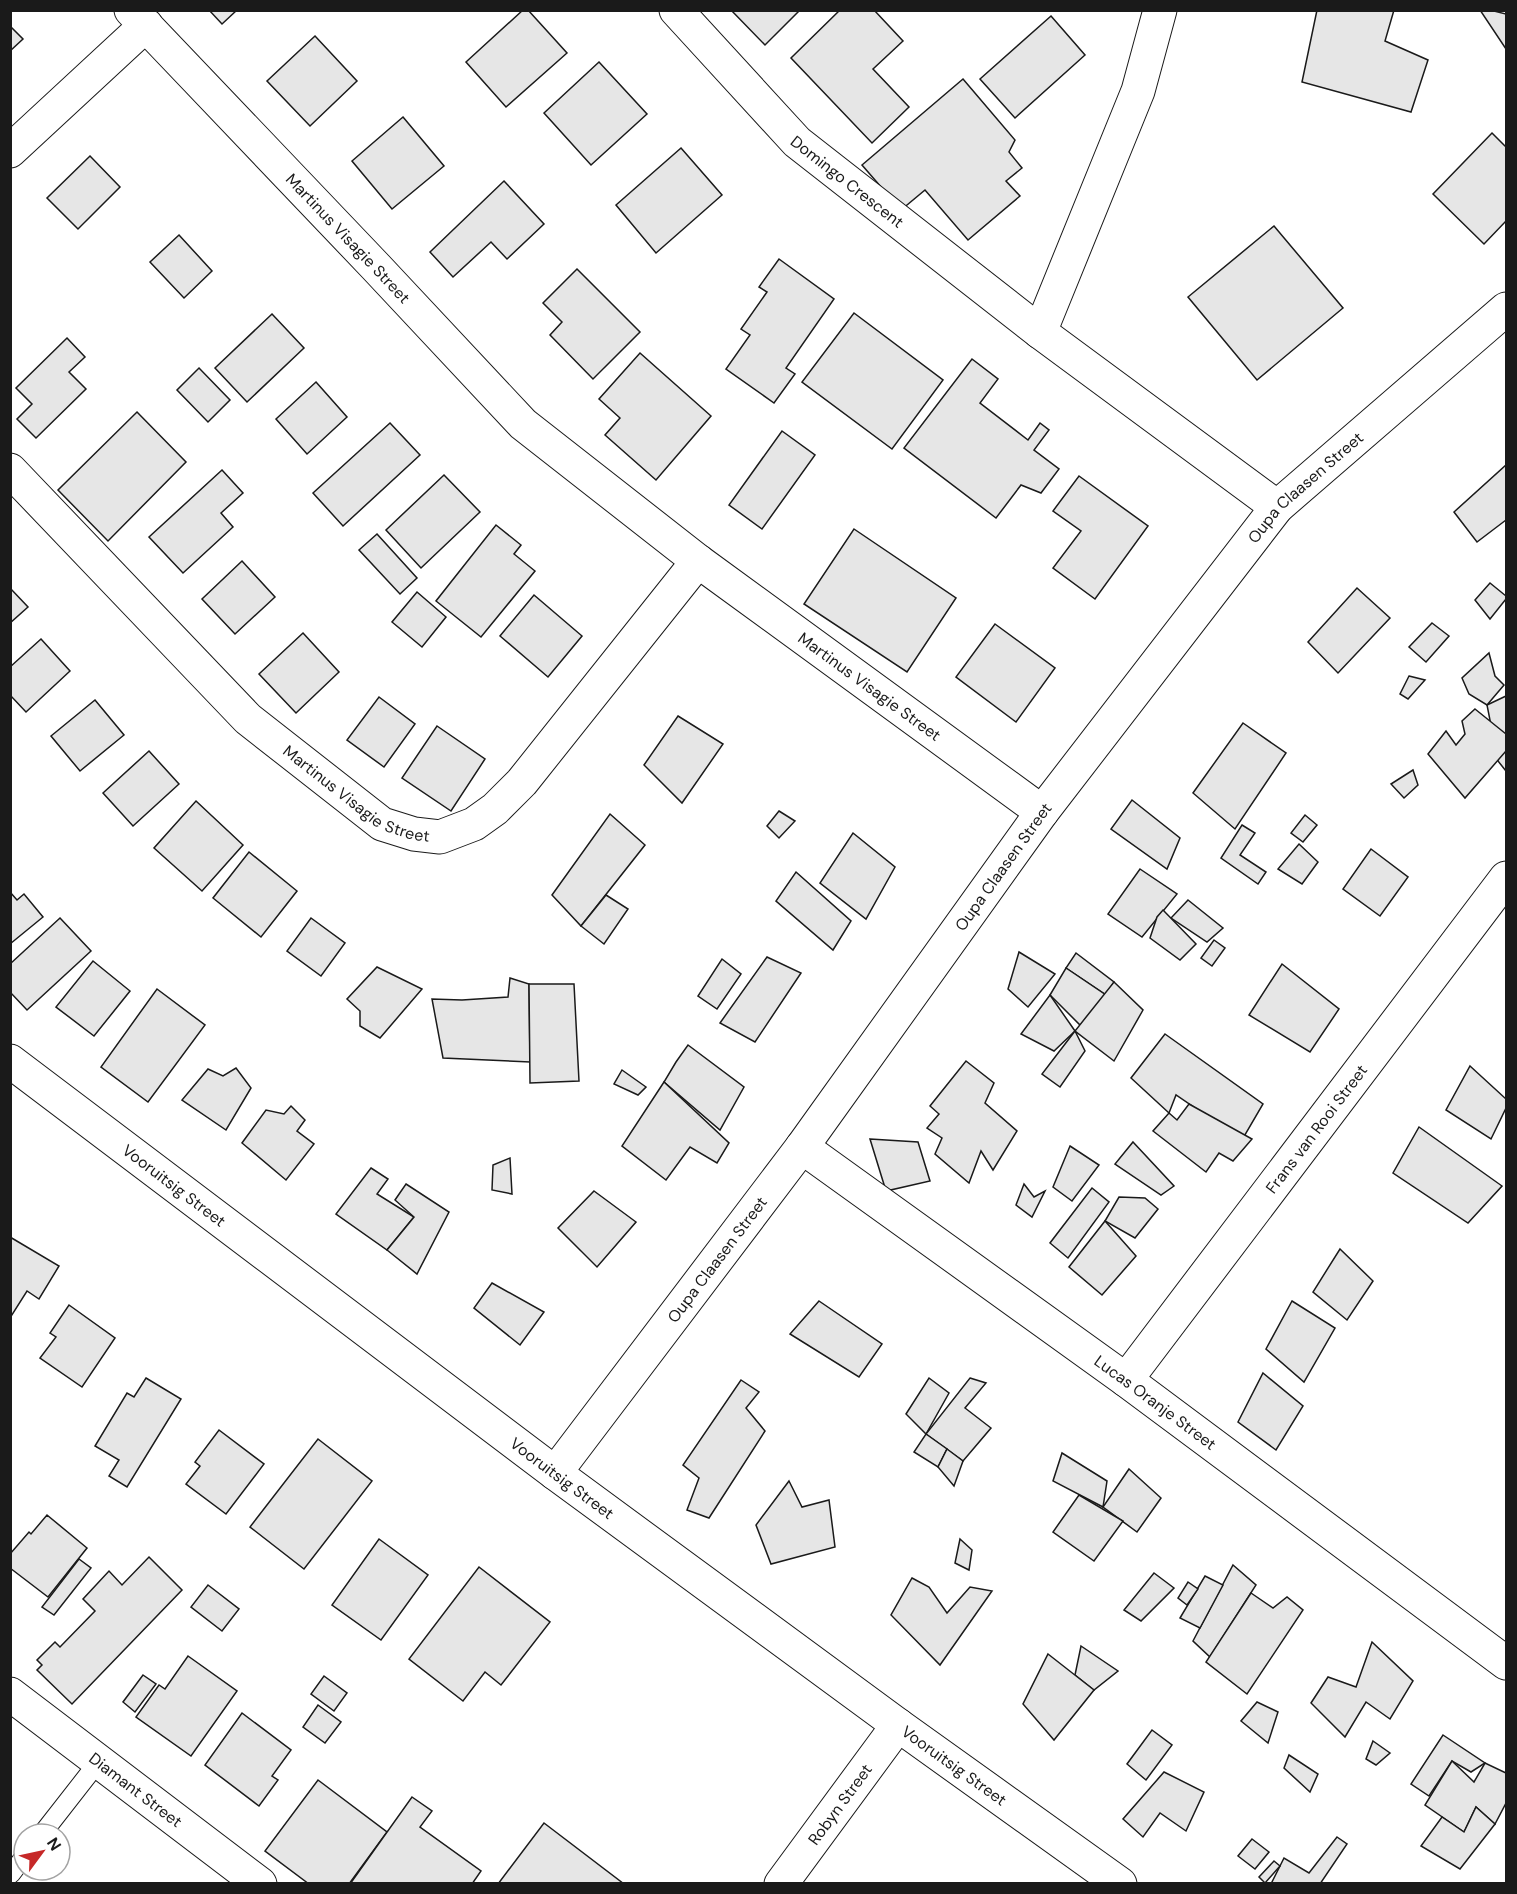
<svg xmlns="http://www.w3.org/2000/svg" width="1517" height="1894" viewBox="0 0 1517 1894" font-family="'DM Sans',sans-serif">
	<style>
		.building { fill: #e6e6e6; stroke: #1a1a1a; stroke-width: 1.5 }
		.lines { fill: none; stroke-linecap: round; stroke-linejoin: round }
		.service-casing { stroke: #1a1a1a; stroke-width: 20 }
		.minor-casing { stroke: #1a1a1a; stroke-width: 35 }
		.service { stroke: #fff; stroke-width: 18 }
		.minor { stroke: #fff; stroke-width: 33 }
		.labels { text-anchor: middle; stroke-width: 4.5; stroke-linejoin: round; paint-order: stroke }
		.street-label { font-size: 16px; fill: #1a1a1a; stroke: #fff }
	</style>
	<rect width="100%" height="100%" fill="#fff"/>
	<g class="building">
		<polygon points="209,10 237,10 222,24"/>
		<polygon points="523,10 528,10 567,53 506,107 466,62"/>
		<polygon points="731,10 800,10 765,45"/>
		<polygon points="840,10 874,10 903,41 873,69 909,107 872,143 791,58"/>
		<polygon points="1317,10 1394,10 1385,41 1428,60 1411,112 1302,82"/>
		<polygon points="1480,10 1490,10 1506,14 1506,49"/>
		<polygon points="1051,16 1085,55 1015,118 980,79"/>
		<polygon points="10,26 23,39 10,51"/>
		<polygon points="315,36 357,81 310,126 267,81"/>
		<polygon points="599,62 647,114 591,165 544,113"/>
		<polygon points="963,79 1015,140 1009,152 1022,168 1006,181 1020,196 968,240 925,190 901,210 862,165"/>
		<polygon points="403,117 444,166 392,209 352,161"/>
		<polygon points="1492,133 1506,147 1506,221 1484,244 1433,194"/>
		<polygon points="681,148 722,195 656,253 616,205"/>
		<polygon points="90,156 120,187 78,229 47,198"/>
		<polygon points="504,181 544,224 507,259 491,242 453,277 430,252"/>
		<polygon points="1274,226 1343,308 1257,380 1188,297"/>
		<polygon points="179,235 212,271 184,298 150,262"/>
		<polygon points="779,259 834,299 786,368 795,374 774,403 726,369 750,335 741,329 767,292 759,287"/>
		<polygon points="577,269 640,332 593,379 550,335 562,322 543,303"/>
		<polygon points="854,313 943,380 892,449 802,382"/>
		<polygon points="272,314 304,348 247,402 215,368"/>
		<polygon points="67,338 85,357 69,372 86,389 36,438 17,419 32,404 16,388"/>
		<polygon points="640,353 711,416 656,480 605,435 620,418 599,399"/>
		<polygon points="972,359 998,379 980,403 1028,440 1040,423 1049,430 1034,450 1059,469 1041,493 1021,485 996,518 904,448"/>
		<polygon points="199,368 230,400 208,422 177,390"/>
		<polygon points="316,382 347,417 307,454 276,419"/>
		<polygon points="137,412 186,462 108,541 58,490"/>
		<polygon points="390,423 420,455 343,526 313,493"/>
		<polygon points="782,431 815,455 762,529 729,505"/>
		<polygon points="1506,465 1506,520 1477,542 1454,512"/>
		<polygon points="222,470 243,493 221,513 233,527 183,573 149,537"/>
		<polygon points="444,475 480,512 421,568 386,530"/>
		<polygon points="1079,476 1148,526 1095,599 1053,568 1081,531 1053,511"/>
		<polygon points="496,525 521,545 514,554 535,571 481,637 436,601"/>
		<polygon points="854,529 956,598 907,672 804,604"/>
		<polygon points="377,534 417,578 400,594 359,550"/>
		<polygon points="242,561 275,597 235,634 202,599"/>
		<polygon points="1490,583 1506,596 1506,599 1490,619 1475,600"/>
		<polygon points="10,588 28,607 10,623"/>
		<polygon points="1357,588 1390,618 1338,673 1308,642"/>
		<polygon points="417,592 446,617 422,647 392,622"/>
		<polygon points="534,595 582,636 548,677 500,636"/>
		<polygon points="1432,623 1449,636 1426,662 1409,647"/>
		<polygon points="995,624 1055,668 1016,722 956,677"/>
		<polygon points="303,633 339,672 296,713 259,674"/>
		<polygon points="41,639 70,671 26,712 10,695 10,667"/>
		<polygon points="1489,653 1495,676 1504,685 1487,705 1469,694 1462,678"/>
		<polygon points="1409,676 1425,680 1408,699 1400,694"/>
		<polygon points="1506,696 1506,771 1498,761 1487,705"/>
		<polygon points="379,697 415,724 384,767 347,740"/>
		<polygon points="95,700 124,735 80,771 51,736"/>
		<polygon points="1475,709 1506,734 1506,751 1465,798 1428,754 1446,731 1456,745 1465,734 1462,721"/>
		<polygon points="678,716 723,744 682,803 644,765"/>
		<polygon points="1243,723 1286,753 1235,829 1193,793"/>
		<polygon points="437,726 485,759 451,811 402,778"/>
		<polygon points="149,751 179,784 133,826 103,793"/>
		<polygon points="1413,770 1418,785 1404,798 1391,784"/>
		<polygon points="1132,800 1180,838 1167,869 1111,829"/>
		<polygon points="196,801 243,845 202,891 154,848"/>
		<polygon points="779,811 795,821 779,838 767,826"/>
		<polygon points="610,814 645,845 581,926 552,895"/>
		<polygon points="1305,815 1317,825 1303,842 1291,833"/>
		<polygon points="1242,825 1255,833 1240,855 1266,872 1258,884 1221,858"/>
		<polygon points="853,833 895,867 866,919 820,883"/>
		<polygon points="1299,844 1318,862 1302,884 1278,869"/>
		<polygon points="1371,849 1408,877 1380,916 1343,889"/>
		<polygon points="249,852 297,891 261,937 213,898"/>
		<polygon points="1140,869 1177,894 1142,937 1108,914"/>
		<polygon points="796,872 851,921 833,950 776,901"/>
		<polygon points="10,892 17,900 24,894 43,917 10,944"/>
		<polygon points="606,895 628,909 604,944 581,926"/>
		<polygon points="1188,900 1223,928 1207,942 1171,918"/>
		<polygon points="1163,910 1196,944 1180,960 1150,938 1157,917"/>
		<polygon points="60,918 91,951 27,1010 10,992 10,964"/>
		<polygon points="311,918 345,943 321,976 287,951"/>
		<polygon points="1214,940 1225,948 1212,966 1201,958"/>
		<polygon points="1019,952 1055,974 1028,1007 1008,989"/>
		<polygon points="1076,953 1114,982 1106,995 1066,968"/>
		<polygon points="767,957 801,973 755,1042 720,1023"/>
		<polygon points="722,959 741,974 717,1009 698,996"/>
		<polygon points="93,961 130,991 94,1036 56,1007"/>
		<polygon points="1282,964 1339,1009 1310,1052 1249,1015"/>
		<polygon points="377,967 422,989 380,1038 360,1026 360,1011 347,999"/>
		<polygon points="1066,968 1106,995 1082,1027 1050,995"/>
		<polygon points="510,978 529,984 530,1062 443,1058 432,999 462,1000 508,997"/>
		<polygon points="1114,982 1143,1010 1114,1061 1075,1031"/>
		<polygon points="529,984 574,984 579,1081 530,1083"/>
		<polygon points="157,989 205,1025 148,1102 101,1067"/>
		<polygon points="1050,995 1075,1031 1054,1051 1021,1034"/>
		<polygon points="1075,1031 1085,1051 1060,1087 1042,1074"/>
		<polygon points="1165,1034 1263,1104 1242,1140 1176,1095 1169,1113 1131,1078"/>
		<polygon points="688,1045 744,1087 720,1130 664,1082 676,1062"/>
		<polygon points="966,1061 994,1083 985,1103 1017,1131 993,1170 981,1151 969,1183 935,1154 942,1138 927,1128 939,1114 930,1106"/>
		<polygon points="1470,1066 1506,1099 1506,1108 1491,1139 1446,1110"/>
		<polygon points="236,1068 251,1088 226,1130 182,1100 208,1069 223,1076"/>
		<polygon points="622,1070 646,1087 638,1095 614,1084"/>
		<polygon points="664,1082 729,1143 717,1163 690,1147 666,1180 622,1146"/>
		<polygon points="1189,1104 1252,1139 1233,1161 1219,1153 1206,1172 1153,1131 1169,1113 1177,1120"/>
		<polygon points="291,1106 305,1120 297,1131 314,1144 286,1180 242,1143 266,1110 284,1114"/>
		<polygon points="1419,1127 1502,1186 1468,1223 1393,1173"/>
		<polygon points="870,1139 918,1142 930,1181 886,1191"/>
		<polygon points="1133,1142 1174,1186 1161,1195 1115,1164"/>
		<polygon points="1070,1146 1099,1165 1072,1201 1053,1187"/>
		<polygon points="510,1158 512,1194 492,1190 493,1165"/>
		<polygon points="371,1168 388,1179 377,1194 414,1217 387,1250 336,1214"/>
		<polygon points="406,1184 449,1212 417,1274 387,1250 414,1217 395,1200"/>
		<polygon points="1024,1184 1034,1197 1045,1191 1032,1217 1016,1205"/>
		<polygon points="1092,1188 1109,1202 1068,1258 1050,1243"/>
		<polygon points="594,1191 636,1222 597,1267 558,1228"/>
		<polygon points="1119,1197 1145,1198 1158,1209 1135,1238 1105,1221"/>
		<polygon points="1105,1221 1136,1256 1102,1295 1069,1267"/>
		<polygon points="10,1237 59,1266 39,1299 27,1291 10,1318"/>
		<polygon points="1340,1249 1373,1281 1347,1320 1313,1292"/>
		<polygon points="492,1283 544,1312 520,1345 474,1308"/>
		<polygon points="819,1301 882,1344 859,1377 790,1334"/>
		<polygon points="1292,1301 1335,1328 1304,1382 1266,1349"/>
		<polygon points="69,1305 115,1338 82,1387 40,1358 56,1337 50,1333"/>
		<polygon points="1263,1373 1303,1406 1276,1450 1238,1422"/>
		<polygon points="146,1378 181,1399 127,1487 109,1476 119,1460 95,1446 127,1393 134,1397"/>
		<polygon points="929,1378 949,1393 926,1434 906,1414"/>
		<polygon points="970,1378 986,1383 965,1408 991,1428 963,1461 926,1434"/>
		<polygon points="741,1380 759,1392 746,1408 765,1431 709,1518 687,1510 699,1478 683,1465"/>
		<polygon points="219,1430 264,1464 226,1514 186,1484 200,1466 195,1462"/>
		<polygon points="926,1434 947,1449 938,1467 914,1452"/>
		<polygon points="318,1439 372,1481 304,1569 250,1527"/>
		<polygon points="947,1449 963,1461 954,1486 938,1467"/>
		<polygon points="1062,1453 1107,1481 1103,1507 1053,1481"/>
		<polygon points="1129,1469 1161,1498 1137,1532 1103,1507"/>
		<polygon points="789,1481 802,1507 829,1500 835,1547 771,1564 756,1525"/>
		<polygon points="1079,1495 1123,1521 1094,1561 1053,1532"/>
		<polygon points="47,1515 87,1548 48,1597 10,1568 10,1554 29,1532 31,1534"/>
		<polygon points="379,1539 428,1575 381,1640 332,1605"/>
		<polygon points="960,1539 972,1550 969,1570 955,1563"/>
		<polygon points="149,1557 182,1590 72,1704 37,1670 42,1665 37,1660 55,1642 60,1647 95,1611 83,1599 109,1571 122,1585"/>
		<polygon points="79,1559 91,1568 54,1615 42,1607"/>
		<polygon points="1233,1565 1256,1585 1210,1657 1193,1641"/>
		<polygon points="479,1567 550,1622 501,1685 485,1672 463,1701 409,1659"/>
		<polygon points="1154,1573 1174,1588 1141,1621 1124,1610"/>
		<polygon points="1205,1576 1223,1585 1200,1628 1180,1618"/>
		<polygon points="912,1578 929,1587 947,1613 970,1587 992,1591 940,1665 891,1615"/>
		<polygon points="1188,1582 1198,1589 1187,1605 1178,1598"/>
		<polygon points="208,1585 239,1609 222,1631 191,1607"/>
		<polygon points="1251,1593 1273,1608 1287,1597 1303,1610 1247,1694 1206,1662"/>
		<polygon points="1372,1642 1413,1681 1390,1719 1366,1702 1345,1737 1311,1703 1328,1677 1356,1687"/>
		<polygon points="1081,1646 1118,1671 1094,1690 1075,1675"/>
		<polygon points="1048,1654 1094,1690 1054,1740 1023,1704"/>
		<polygon points="188,1656 237,1691 191,1756 136,1717 159,1685 165,1689"/>
		<polygon points="143,1675 156,1684 135,1712 123,1702"/>
		<polygon points="324,1676 347,1693 334,1711 311,1694"/>
		<polygon points="1257,1702 1278,1712 1268,1743 1241,1721"/>
		<polygon points="318,1705 341,1722 325,1743 303,1727"/>
		<polygon points="242,1713 291,1750 272,1776 278,1780 259,1806 205,1765"/>
		<polygon points="1152,1730 1172,1745 1146,1780 1127,1764"/>
		<polygon points="1443,1735 1485,1763 1471,1772 1452,1761 1429,1796 1411,1784"/>
		<polygon points="1373,1741 1390,1753 1376,1765 1366,1759"/>
		<polygon points="1289,1755 1318,1774 1310,1792 1284,1768"/>
		<polygon points="1452,1761 1474,1782 1485,1763 1506,1773 1506,1803 1495,1824 1476,1807 1464,1832 1425,1805"/>
		<polygon points="1164,1772 1204,1792 1186,1831 1160,1813 1143,1837 1123,1819"/>
		<polygon points="318,1780 387,1832 349,1884 309,1884 265,1851"/>
		<polygon points="412,1797 432,1811 420,1827 481,1871 472,1884 350,1884"/>
		<polygon points="1476,1807 1495,1824 1460,1869 1421,1846 1442,1817 1464,1832"/>
		<polygon points="544,1823 624,1884 498,1884"/>
		<polygon points="1337,1837 1347,1844 1320,1884 1271,1884 1284,1858 1309,1873"/>
		<polygon points="1252,1839 1269,1852 1255,1869 1238,1856"/>
		<polygon points="1274,1861 1280,1866 1265,1883 1259,1877"/>
	</g>
	<g class="lines">
		<defs>
			<g id="service">
				<polyline points="42,1834 99,1761"/>
				<polyline points="11,1874 24,1857"/>
			</g>
			<g id="minor">
				<path id="s1" d="M131,10L376,267L523,424L698,561L1042,812"/>
				<path id="s2" d="M676,10L797,142L1040,332L1277,507"/>
				<polyline points="10,151 146,25"/>
				<polyline points="1040,332 1138,91 1160,10"/>
				<path id="s3" d="M10,470L248,719L382,824L414,834L440,837L474,824L495,809L522,782L698,561"/>
				<path id="s4" d="M10,1061L555,1473L898,1725L1120,1884"/>
				<path id="s5" d="M802,1147L1126,1380L1506,1663"/>
				<path id="s6" d="M1126,1380L1506,878"/>
				<path id="s7" d="M555,1473L802,1147L1042,812L1277,507L1506,309"/>
				<path id="s8" d="M10,1694L260,1884"/>
				<path id="s9" d="M781,1884L898,1725"/>
			</g>
		</defs>
		<use href="#service" class="service-casing"/>
		<use href="#minor" class="minor-casing"/>
		<use href="#service" class="service"/>
		<use href="#minor" class="minor"/>
	</g>
	<g class="labels">
		<g class="street-label">
			<text dy="6" stroke="none"><textPath href="#s2" startOffset="243">Domingo Crescent</textPath></text>
			<text dy="6" stroke="none"><textPath href="#s1" startOffset="315">Martinus Visagie Street</textPath></text>
			<text dy="6" stroke="none"><textPath href="#s7" startOffset="1240">Oupa Claasen Street</textPath></text>
			<text dy="6" stroke="none"><textPath href="#s1" startOffset="1005">Martinus Visagie Street</textPath></text>
			<text dy="6" stroke="none"><textPath href="#s3" startOffset="478">Martinus Visagie Street</textPath></text>
			<text dy="6" stroke="none"><textPath href="#s7" startOffset="754">Oupa Claasen Street</textPath></text>
			<text dy="6" stroke="none"><textPath href="#s6" startOffset="315">Frans van Rooi Street</textPath></text>
			<text dy="6" stroke="none"><textPath href="#s4" startOffset="206">Vooruitsig Street</textPath></text>
			<text dy="6" stroke="none"><textPath href="#s7" startOffset="268">Oupa Claasen Street</textPath></text>
			<text dy="6" stroke="none"><textPath href="#s5" startOffset="436">Lucas Oranje Street</textPath></text>
			<text dy="6" stroke="none"><textPath href="#s4" startOffset="692">Vooruitsig Street</textPath></text>
			<text dy="6" stroke="none"><textPath href="#s4" startOffset="1178">Vooruitsig Street</textPath></text>
			<text dy="6" stroke="none"><textPath href="#s8" startOffset="158">Diamant Street</textPath></text>
			<text dy="6" stroke="none"><textPath href="#s9" startOffset="99">Robyn Street</textPath></text>
		</g>
	</g>
	<rect width="1517" height="1894" fill="none" stroke="#1a1a1a" stroke-width="24"/>
	<g transform="translate(42 1852) rotate(57)"><circle r="28" fill="#ffffff" stroke="#a3a3a3" stroke-width="1.5"/>
	<path d="M0-4.5L10 22L0 15L-10 22Z" fill="#c62828"/>
	<text y="-9" font-size="16" font-weight="bold" text-anchor="middle" fill="#1a1a1a">N</text>
	</g>
</svg>
